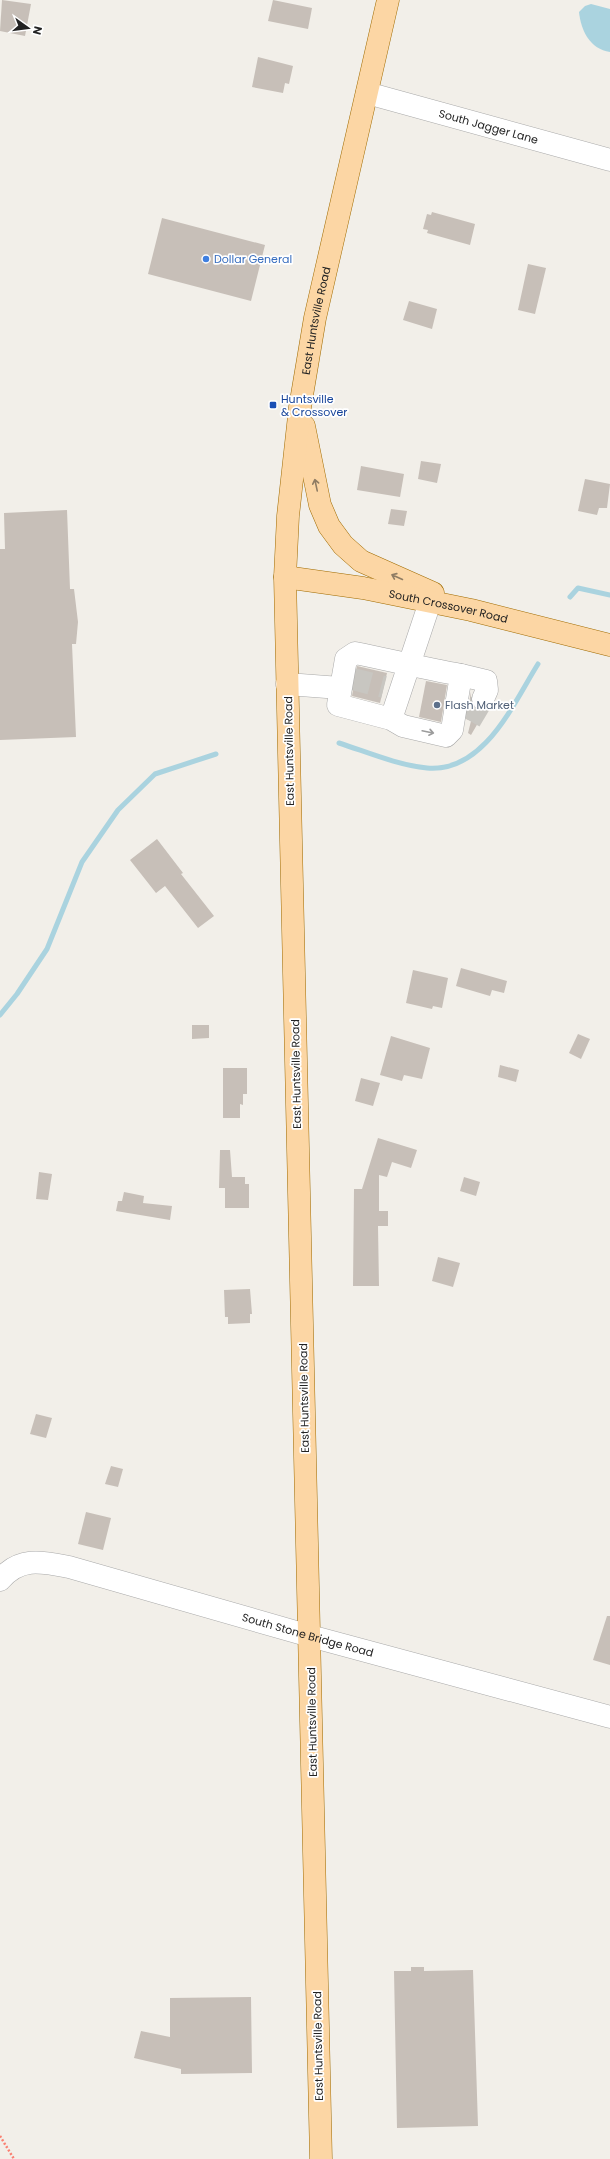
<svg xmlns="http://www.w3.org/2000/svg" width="610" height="2159" viewBox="0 0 610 2159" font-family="Poppins,sans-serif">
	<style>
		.water { fill: #aad3df }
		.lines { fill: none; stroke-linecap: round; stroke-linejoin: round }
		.stream { stroke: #aad3df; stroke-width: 5 }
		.building { fill: #c7bfb8 }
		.minor-tunnel { stroke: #c8c6c1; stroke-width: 22; stroke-dasharray: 22 11; stroke-linecap: butt }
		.minor-casing { stroke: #a9a9a9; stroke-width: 23 }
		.major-casing { stroke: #a06b00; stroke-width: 23 }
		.path { stroke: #fa8072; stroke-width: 2.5; stroke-dasharray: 2 2; stroke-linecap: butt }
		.minor { stroke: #fff; stroke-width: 22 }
		.major { stroke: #fcd6a4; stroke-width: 22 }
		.oneway { stroke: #8f7c63 }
		.oneway2 { stroke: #9c9c9c }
		.shop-dot { fill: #3f7fe0; stroke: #fff; stroke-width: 1.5 }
		.transit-dot { fill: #1a4fb4; stroke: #fff; stroke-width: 1.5 }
		.service-dot { fill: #5c6f8a; stroke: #fff; stroke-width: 1.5 }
		.labels { text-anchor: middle; stroke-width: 3.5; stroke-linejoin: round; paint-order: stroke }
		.street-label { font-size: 11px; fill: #222; stroke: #fff }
		.shop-label { font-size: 11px; fill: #366cbe; stroke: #fff; text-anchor: start }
		.transit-label { font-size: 11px; fill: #164399; stroke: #fff; text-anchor: start }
		.service-label { font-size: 11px; fill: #4e5e75; stroke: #fff; text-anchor: start }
	</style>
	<rect width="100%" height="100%" fill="#f2efe9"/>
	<path class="water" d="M591,4L610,9V52C590,49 581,31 579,12L585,6Z"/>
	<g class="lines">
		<g class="stream">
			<polyline points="570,597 578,588 610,595"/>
			<path d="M339,743C367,752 397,765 427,768C484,773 513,704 538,664"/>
			<polyline points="0,1015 17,994 47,949 82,862 118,810 155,774 216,754"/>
		</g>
	</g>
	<g class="building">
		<polygon points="2,0 31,4 25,36 0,31"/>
		<polygon points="273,0 312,8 308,29 268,21"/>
		<polygon points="258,57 293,66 289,84 285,83 283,93 252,87"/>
		<polygon points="432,212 475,224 470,245 427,233 428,230 423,229 427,214 431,215"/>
		<polygon points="162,218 265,245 251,301 148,274"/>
		<polygon points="528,264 546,268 535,314 518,310"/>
		<polygon points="409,301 437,309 432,329 403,320"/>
		<polygon points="421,461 441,464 437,483 418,479"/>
		<polygon points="361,466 404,474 400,497 357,490"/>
		<polygon points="585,479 610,484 607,508 599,508 597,515 578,511"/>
		<polygon points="391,509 407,511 404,526 388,524"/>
		<polygon points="67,510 70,589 74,589 78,622 76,644 72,644 76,737 0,740 0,549 5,549 4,513"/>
		<polygon points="357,666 387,673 380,703 352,696"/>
		<polygon points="426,681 447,685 441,722 419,717"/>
		<polygon points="471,692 471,701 473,707 478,711 485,711 471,735 468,733 471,721 466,719"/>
		<polygon points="157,839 183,873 181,874 214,916 198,928 165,886 156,893 130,860"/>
		<polygon points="461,968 507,981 504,993 492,990 490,996 456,986"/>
		<polygon points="413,970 448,978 442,1008 433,1006 432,1009 406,1003"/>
		<polygon points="192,1025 209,1025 209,1038 192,1039"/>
		<polygon points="578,1034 590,1039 581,1059 569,1053"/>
		<polygon points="391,1036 430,1048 422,1079 404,1075 402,1081 380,1075"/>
		<polygon points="500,1065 519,1070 516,1082 498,1077"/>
		<polygon points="223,1068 247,1068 247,1094 243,1094 243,1105 240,1104 240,1118 223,1118"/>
		<polygon points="361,1078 380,1083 373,1106 355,1101"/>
		<polygon points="378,1138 417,1150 411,1168 392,1162 387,1177 379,1175 379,1211 388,1211 388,1226 378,1226 379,1286 353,1286 354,1189 362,1189"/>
		<polygon points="220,1150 230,1150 232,1177 245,1177 245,1184 249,1184 249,1208 225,1208 225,1188 219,1188"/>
		<polygon points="39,1172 52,1174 48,1200 36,1199"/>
		<polygon points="464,1177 480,1182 476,1196 460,1191"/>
		<polygon points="124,1192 144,1196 143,1203 172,1206 170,1220 116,1211 118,1201 122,1201"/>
		<polygon points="438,1257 460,1263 453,1287 432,1281"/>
		<polygon points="250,1289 252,1314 250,1314 250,1323 228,1324 228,1317 225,1317 224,1290"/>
		<polygon points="36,1414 52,1418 46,1438 30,1434"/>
		<polygon points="111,1466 123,1469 118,1487 105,1484"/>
		<polygon points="86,1512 111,1518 103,1550 78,1544"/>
		<polygon points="607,1616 610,1616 610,1665 593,1660"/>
		<polygon points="411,1967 424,1967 424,1971 473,1970 478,2126 397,2128 394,1971 411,1971"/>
		<polygon points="251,1997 252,2073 181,2074 181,2069 134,2058 141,2031 170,2037 170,1998"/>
	</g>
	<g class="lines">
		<g class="minor-tunnel">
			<polyline points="349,678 384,687"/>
			<polyline points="470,721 483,699"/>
		</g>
		<defs>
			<g id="minor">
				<path id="s1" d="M367,93L610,160"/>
				<polyline points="461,675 486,681 487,690 483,699"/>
				<polyline points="287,684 340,688"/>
				<path d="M391,719L403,726L446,736L452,730L461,675C426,669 390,660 355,653L346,659L338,705L391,719L430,602"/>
				<path id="s2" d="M0,1580C20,1556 43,1562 69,1567L310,1636L610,1717"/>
			</g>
			<g id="major">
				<polyline points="304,426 320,505 329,526 343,545 361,561 433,593"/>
				<path id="s3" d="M285,577L363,588L471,610L610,645"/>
				<path id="s4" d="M321,2159L285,577L288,516L300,407L315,318L388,0"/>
			</g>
		</defs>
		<use href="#minor" class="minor-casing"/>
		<use href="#major" class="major-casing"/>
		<polyline class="path" points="0,2136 14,2159"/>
		<use href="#minor" class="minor"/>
		<use href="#major" class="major"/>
	</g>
	<defs><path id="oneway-shaft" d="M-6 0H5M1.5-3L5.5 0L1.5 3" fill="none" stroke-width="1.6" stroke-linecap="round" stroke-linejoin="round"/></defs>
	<g class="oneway">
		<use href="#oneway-shaft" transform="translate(316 485) rotate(-102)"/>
		<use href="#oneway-shaft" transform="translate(397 577) rotate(-156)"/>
	</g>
	<use class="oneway2" href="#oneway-shaft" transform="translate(428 732) rotate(12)"/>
	<circle class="shop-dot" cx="206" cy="259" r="4"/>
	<rect class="transit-dot" x="269" y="401" width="8" height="8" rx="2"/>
	<circle class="service-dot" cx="437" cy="705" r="4"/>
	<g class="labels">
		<g class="street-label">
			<text dy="4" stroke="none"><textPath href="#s1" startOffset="126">South Jagger Lane</textPath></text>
			<text dy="4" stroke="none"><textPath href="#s4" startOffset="1841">East Huntsville Road</textPath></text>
			<text dy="4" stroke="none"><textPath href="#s3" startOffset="166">South Crossover Road</textPath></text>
			<text transform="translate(289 751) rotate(-91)" y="4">East Huntsville Road</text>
			<text transform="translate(296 1074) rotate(-91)" y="4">East Huntsville Road</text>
			<text transform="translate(304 1398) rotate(-91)" y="4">East Huntsville Road</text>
			<text dy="4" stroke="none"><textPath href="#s2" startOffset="323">South Stone Bridge Road</textPath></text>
			<text transform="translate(312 1722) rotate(-91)" y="4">East Huntsville Road</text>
			<text transform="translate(318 2046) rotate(-91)" y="4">East Huntsville Road</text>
		</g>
		<g class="shop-label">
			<text x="214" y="263">Dollar General</text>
		</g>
		<g class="transit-label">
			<text x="281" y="403">Huntsville<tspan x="281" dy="13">&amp; Crossover</tspan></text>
		</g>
		<g class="service-label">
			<text x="445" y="709">Flash Market</text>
		</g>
	</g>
	<g transform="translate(28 28) rotate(104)" stroke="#ffffff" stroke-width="3" paint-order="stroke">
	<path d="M0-3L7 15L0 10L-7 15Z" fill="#222222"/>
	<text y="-6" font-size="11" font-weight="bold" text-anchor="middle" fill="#222222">N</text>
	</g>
</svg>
